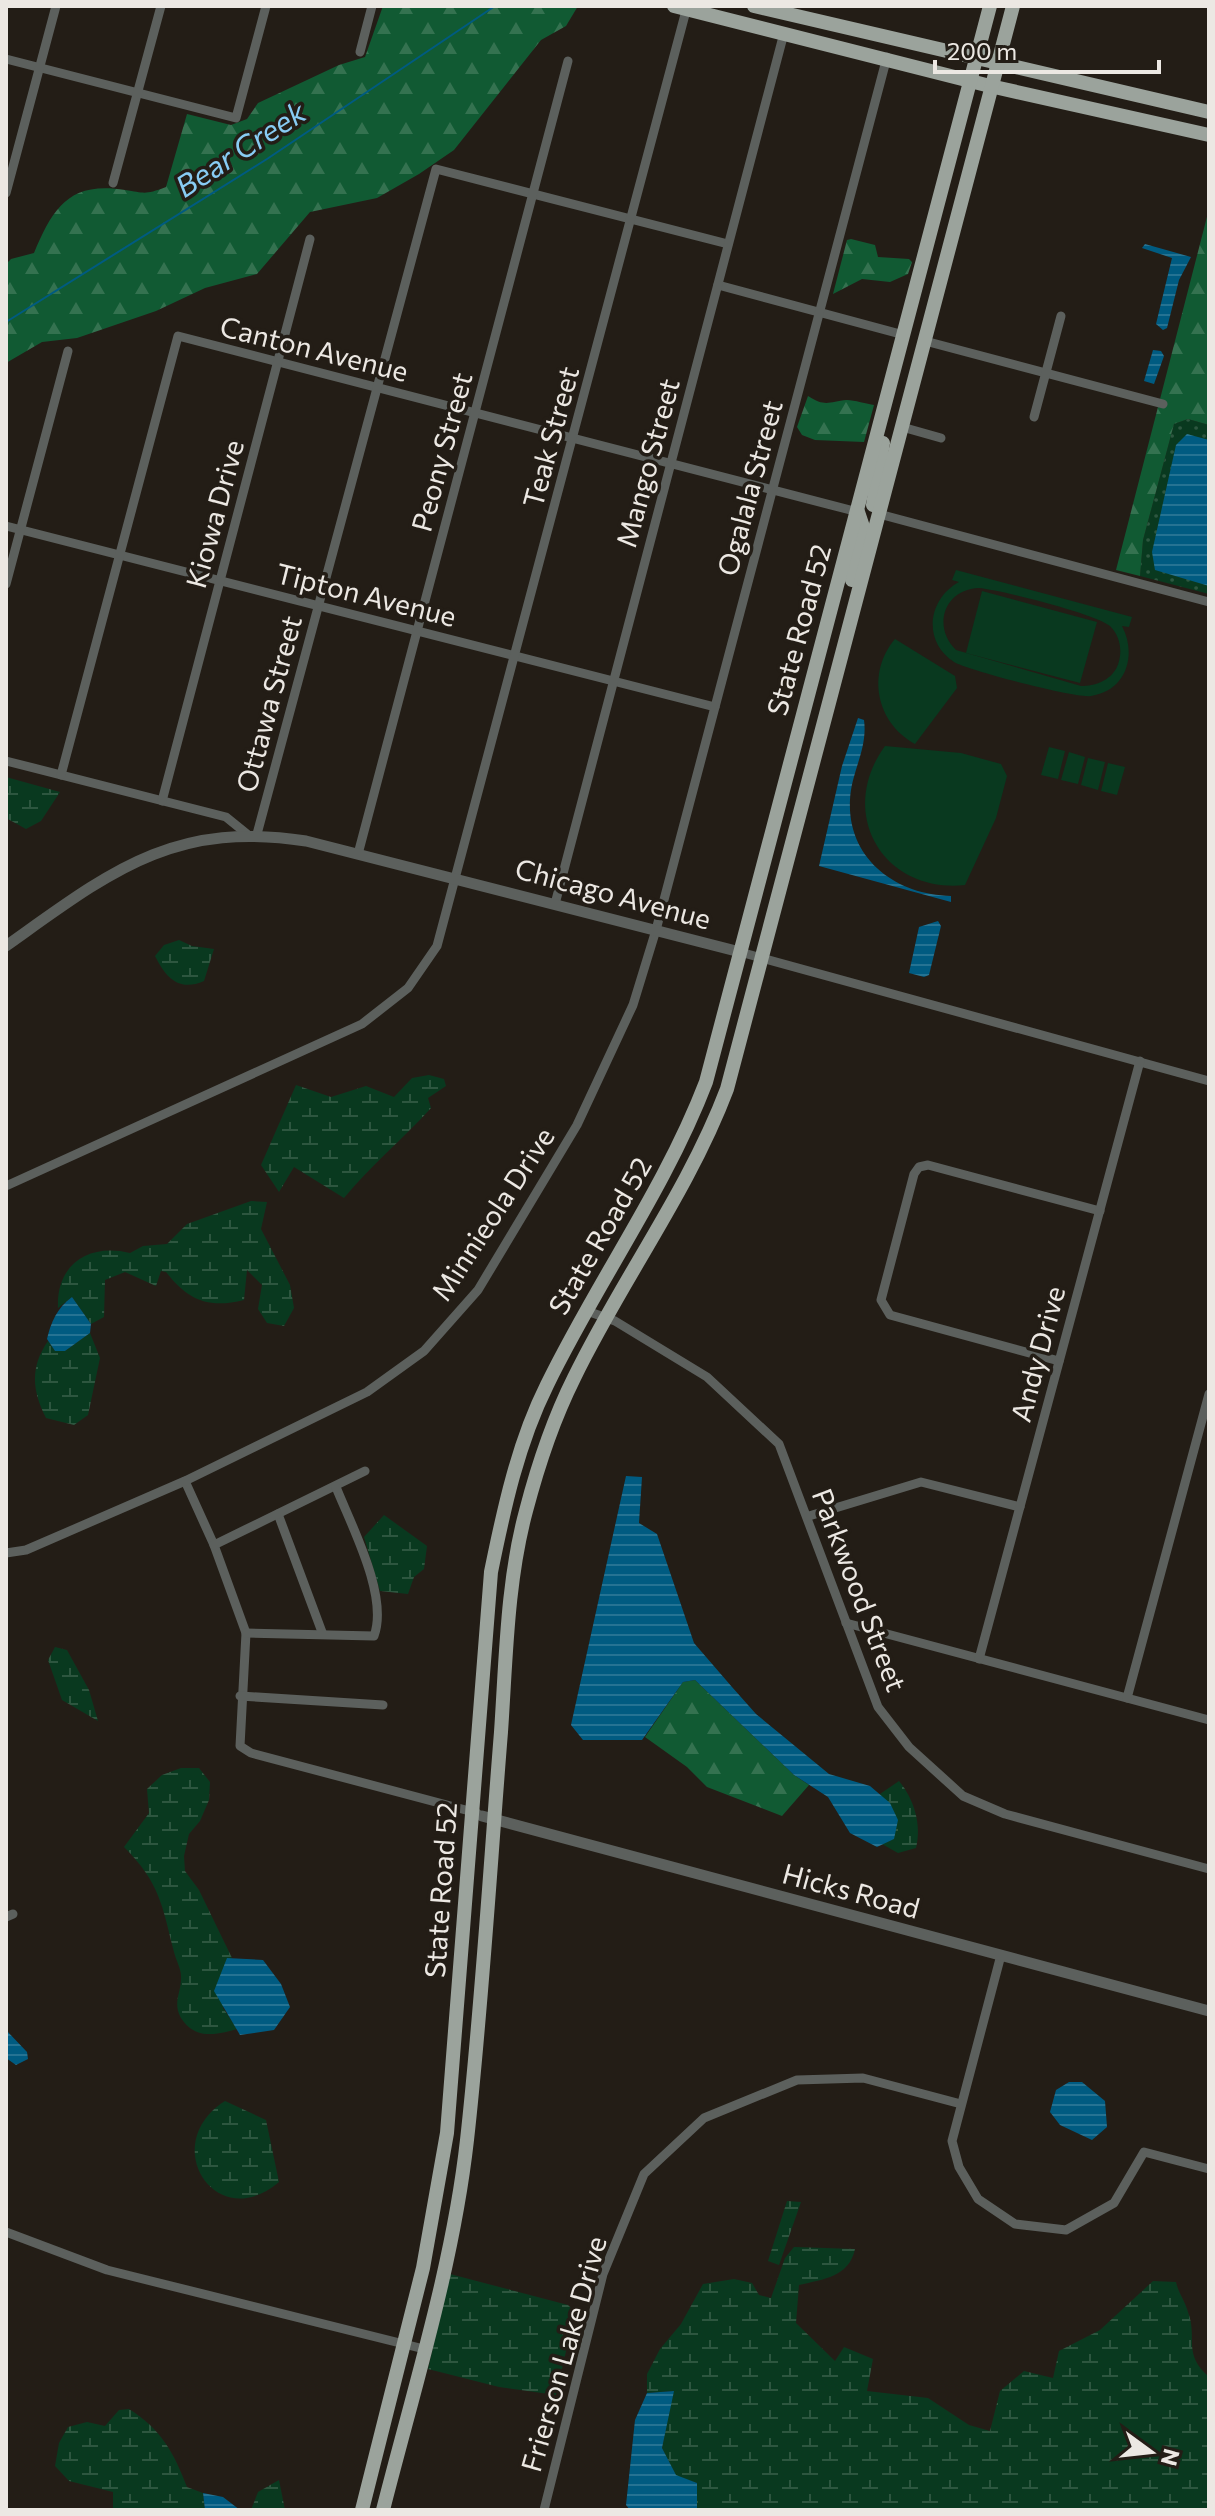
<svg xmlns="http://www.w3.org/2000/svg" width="1215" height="2516" viewBox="0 0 1215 2516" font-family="Commissioner,sans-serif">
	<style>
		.grass { fill: url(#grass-dots) }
		.forest { fill: url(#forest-firs) }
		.wetland { fill: url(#wetland-marsh) }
		.pitch { fill: #09391f; fill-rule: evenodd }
		.water { fill: url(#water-rules) }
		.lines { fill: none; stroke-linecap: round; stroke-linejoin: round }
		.stream { stroke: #005b81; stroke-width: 2 }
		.minor { stroke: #5c605d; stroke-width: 9 }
		.tertiary { stroke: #5c605d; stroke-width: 11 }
		.primary { stroke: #9ba39c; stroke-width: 14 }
		.labels { text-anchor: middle; stroke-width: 7; stroke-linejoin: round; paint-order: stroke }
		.street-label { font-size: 28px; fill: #ece8e3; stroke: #231d16 }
		.water-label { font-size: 30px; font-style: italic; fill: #88ccf4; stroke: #231d16 }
	</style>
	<defs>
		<pattern id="grass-dots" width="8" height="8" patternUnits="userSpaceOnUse" patternTransform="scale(2)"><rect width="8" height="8" fill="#09391f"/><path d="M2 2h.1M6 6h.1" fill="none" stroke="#2d563f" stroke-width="1.8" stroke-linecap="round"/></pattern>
		<pattern id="forest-firs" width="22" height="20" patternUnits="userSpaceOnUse" patternTransform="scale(2)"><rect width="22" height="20" fill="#115a33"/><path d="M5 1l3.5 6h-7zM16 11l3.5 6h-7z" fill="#347250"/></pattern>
		<pattern id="wetland-marsh" width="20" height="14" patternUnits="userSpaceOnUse" patternTransform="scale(2)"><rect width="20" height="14" fill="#09391f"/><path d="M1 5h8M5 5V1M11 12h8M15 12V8" fill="none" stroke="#2d563f"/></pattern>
		<pattern id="water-rules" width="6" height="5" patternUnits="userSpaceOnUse" patternTransform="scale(2)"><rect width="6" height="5" fill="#005b81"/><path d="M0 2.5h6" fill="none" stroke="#257393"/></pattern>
	</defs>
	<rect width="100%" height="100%" fill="#231d16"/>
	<polygon class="grass" points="1188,419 1209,425 1209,594 1140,576 1143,540 1174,424"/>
	<g class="forest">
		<path d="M383,6H578L566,26L541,40L454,150L419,174L377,198L310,212L257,274L205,288L156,311L77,338L42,342L6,363V264L11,259L34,253C53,208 69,181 125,190C145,193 145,195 166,187L187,114L231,125L247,119L258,103L339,65L365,57Z"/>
		<polygon points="1209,209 1209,425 1188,419 1174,424 1143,540 1140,576 1116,570"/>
		<polygon points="851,239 875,245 878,257 909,259 912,262 908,274 890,282 862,279 833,294 847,240"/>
		<path d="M808,396C826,408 830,401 847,400C854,400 867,404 874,405L864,442L815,440L802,435L797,427Z"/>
		<polygon points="695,1680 794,1775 809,1785 782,1816 707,1787 687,1767 645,1737 683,1682"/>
	</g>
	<g class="wetland">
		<polygon points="6,777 60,792 41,821 26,829 6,818"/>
		<path d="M179,940L192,946L214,949L204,981C179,992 166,978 155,956L164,945Z"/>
		<path d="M429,1075L444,1079L446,1086L428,1098L431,1108C403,1139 371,1165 344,1198L294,1167L279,1192L261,1165L296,1085L331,1097L366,1086L394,1097L412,1078Z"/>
		<path d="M251,1201L267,1202L261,1229L290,1285L294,1308L284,1326L267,1323L258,1309L262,1285L247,1270L244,1300C208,1309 188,1300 166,1272L161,1271L156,1286L125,1272L105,1280L104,1317L91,1324L72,1297L58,1308C56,1264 89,1243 130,1253L143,1246L167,1244L187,1224Z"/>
		<path d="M90,1333L100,1358L88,1415L74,1425L46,1418C32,1390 30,1367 48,1341L55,1351H65Z"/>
		<polygon points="384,1515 427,1546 424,1569 414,1577 408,1594 380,1591 364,1537"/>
		<polygon points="55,1647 67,1650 89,1690 98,1721 62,1700 48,1660"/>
		<path d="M181,1768H199L210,1782L209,1800L200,1821L189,1834L184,1856L185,1871L199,1890L232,1958H227L223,2008L237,2029C216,2035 195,2040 181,2018C172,2002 182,1992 181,1976C181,1969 176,1960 174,1952C162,1905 160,1883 124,1847L149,1813L147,1789L162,1775Z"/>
		<path d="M899,1781C914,1799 922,1825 916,1848L898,1853L882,1844L894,1839L880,1794Z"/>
		<path d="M225,2101L266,2120L279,2182C216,2236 157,2144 225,2101Z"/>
		<polygon points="787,2201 801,2202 779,2265 768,2261"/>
		<path d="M794,2247L855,2249C849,2277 824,2279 799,2285L796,2323L835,2361L844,2347L873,2359L867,2391L928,2398L969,2425L990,2431L1000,2391L1024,2371L1053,2378L1059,2351L1100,2330L1153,2281L1176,2282C1178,2292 1185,2301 1188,2312C1198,2339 1182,2353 1209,2377V2510H697V2483L676,2476L662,2448L673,2391L647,2393V2374L660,2349L681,2324L703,2284L734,2279L752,2283L759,2295L771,2298L785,2258Z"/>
		<polygon points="450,2274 568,2305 575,2312 556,2395 499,2387 428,2369"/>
		<path d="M129,2409C161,2429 174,2453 187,2487L203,2493L205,2510H113V2492L69,2481L55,2466L59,2443L68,2427L87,2422L105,2426L119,2410Z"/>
		<polygon points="279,2480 285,2510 251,2510 258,2492"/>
	</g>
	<g class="pitch">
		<path d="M956,570L1132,617L1129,627L1122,626C1137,654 1127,691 1091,696C1077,699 967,670 954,662C922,641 928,599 959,582L952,580ZM979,588C1001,590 1096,614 1110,626C1121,637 1123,653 1117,667C1110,681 1095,686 1081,686L956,650C932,627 944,589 979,588Z"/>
		<polygon points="982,591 1097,622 1080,683 966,653"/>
		<path d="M895,639L955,676L957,688L915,744C876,723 866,673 895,639Z"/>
		<path d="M885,746L961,753L1001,764L1007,776L996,818L965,885C883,894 836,813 885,746Z"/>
		<polygon points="1049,747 1065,751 1058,779 1041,775"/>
		<polygon points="1069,752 1085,757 1078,784 1061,780"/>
		<polygon points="1088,758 1105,762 1098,790 1081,785"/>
		<polygon points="1108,763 1125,767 1117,795 1101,791"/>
	</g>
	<g class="water">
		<polygon points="1145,244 1191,257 1179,280 1167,328 1163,330 1156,324 1172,258 1142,248"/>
		<polygon points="1153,350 1161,351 1164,356 1154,384 1144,381"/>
		<polygon points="1187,434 1209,440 1209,586 1155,570 1152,552 1176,445"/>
		<path d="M858,718L864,720C868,749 851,772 850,800C847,859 896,895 951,896V902L819,866L842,766Z"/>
		<polygon points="938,921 941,926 929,975 924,977 909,973 919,927"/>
		<path d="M72,1297L91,1324L90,1333L65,1351H55L47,1339C51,1322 57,1308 72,1297Z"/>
		<polygon points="626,1476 642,1477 639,1523 657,1534 694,1643 732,1687 756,1714 829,1774 870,1786 890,1803 898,1820 894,1839 877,1847 850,1833 828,1797 794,1775 695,1680 683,1682 642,1740 583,1740 571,1725"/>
		<polygon points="227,1958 263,1960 281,1984 290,2007 274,2030 240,2035 214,1991"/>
		<polygon points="6,2030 27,2052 28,2059 16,2065 6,2058"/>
		<polygon points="1069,2082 1082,2082 1105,2101 1107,2127 1092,2140 1060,2125 1050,2112 1056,2090"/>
		<polygon points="674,2391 662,2448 676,2475 697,2483 697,2510 630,2510 626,2505 635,2420 647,2393"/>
		<polygon points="203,2493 223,2497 240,2510 205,2510"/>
	</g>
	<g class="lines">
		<polyline class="stream" points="6,322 267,159 495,6"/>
		<g class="minor">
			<polyline points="360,52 372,6"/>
			<polyline points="6,59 236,118 266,6"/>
			<polyline points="113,183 161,6"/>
			<polyline points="6,193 56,6"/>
			<polyline points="718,285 904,335"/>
			<polyline points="925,341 1163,404"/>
			<polyline points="1034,417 1061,316"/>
			<polyline points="902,427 941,438"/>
			<polyline points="879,514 1209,602"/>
			<polyline points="6,526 715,707"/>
			<polyline points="6,584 68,351"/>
			<polyline points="6,761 226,817 247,834"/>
			<polyline points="61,775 178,336 858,512"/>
			<polyline points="162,801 310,239"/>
			<polyline points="257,834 436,169 728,244"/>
			<polyline points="358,854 568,61"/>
			<polyline points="555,904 784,33"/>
			<polyline points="740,952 1209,1081"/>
			<polyline points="6,1186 362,1024 408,988 437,946 687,7"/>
			<polyline points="587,1311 615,1321 707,1377 779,1444 878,1707 909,1747 963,1796 1005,1814 1209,1869"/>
			<polyline points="1059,1361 890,1315 881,1300 914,1174 919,1167 928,1165 1100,1211"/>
			<polyline points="185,1481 214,1545 246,1633 240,1746 251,1753 477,1813"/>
			<polyline points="278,1514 322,1632"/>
			<polyline points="809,1516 921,1482 1020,1507"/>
			<polyline points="214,1545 365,1471"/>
			<polyline points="6,1553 26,1550 185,1481 367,1392 424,1351 478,1290 577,1125 633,1005 656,930 887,57"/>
			<polyline points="846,1623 1209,1720"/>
			<path d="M246,1633L374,1636C389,1596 351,1525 336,1487"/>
			<polyline points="979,1659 1140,1061"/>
			<polyline points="240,1696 383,1705"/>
			<polyline points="1127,1698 1209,1394"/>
			<polyline points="6,1917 13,1914"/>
			<polyline points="1001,1955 952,2141 959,2167 978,2199 1015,2224 1066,2230 1114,2203 1144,2152 1209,2169"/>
			<polyline points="6,2232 107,2270 424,2349"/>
			<polyline points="544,2510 603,2274 644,2174 704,2118 797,2080 863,2078 961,2104"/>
		</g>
		<g class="tertiary">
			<path d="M6,946C109,873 172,820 306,841L740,952"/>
			<polyline points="482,1816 1209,2011"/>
		</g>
		<g class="primary">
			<polyline points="674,6 990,86 1209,135"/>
			<polyline points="754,6 1209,112"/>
			<polyline points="873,505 883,443"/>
			<polyline points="852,580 864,530 858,512"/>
			<path d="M362,2510L423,2268L447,2133L491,1572C504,1508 518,1443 547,1385C597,1282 665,1189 706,1082L990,6"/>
			<path d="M383,2510C414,2388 453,2265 467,2140C482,2005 490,1868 501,1732C506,1659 507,1581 526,1511C538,1465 553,1420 574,1378C622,1279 688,1192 727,1089L1013,6"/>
		</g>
	</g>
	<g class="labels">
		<g class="street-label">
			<text transform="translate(314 349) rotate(14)" y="10">Canton Avenue</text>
			<text transform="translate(551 437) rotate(-75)" y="10">Teak Street</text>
			<text transform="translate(442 452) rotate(-75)" y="10">Peony Street</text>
			<text transform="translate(648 463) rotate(-75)" y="10">Mango Street</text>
			<text transform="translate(750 488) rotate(-75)" y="10">Ogalala Street</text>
			<text transform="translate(215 514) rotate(-75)" y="10">Kiowa Drive</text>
			<text transform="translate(366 595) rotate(14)" y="10">Tipton Avenue</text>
			<text transform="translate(799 630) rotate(-75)" y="10">State Road 52</text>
			<text transform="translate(269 704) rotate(-75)" y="10">Ottawa Street</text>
			<text transform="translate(613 894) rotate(15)" y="10">Chicago Avenue</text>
			<text transform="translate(493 1214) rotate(-57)" y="10">Minnieola Drive</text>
			<text transform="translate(600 1236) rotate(-60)" y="10">State Road 52</text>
			<text transform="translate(1038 1354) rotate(-75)" y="10">Andy Drive</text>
			<text transform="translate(859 1590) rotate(69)" y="10">Parkwood Street</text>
			<text transform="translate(441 1890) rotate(-86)" y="10">State Road 52</text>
			<text transform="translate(851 1891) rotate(15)" y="10">Hicks Road</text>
			<text transform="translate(564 2354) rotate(-74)" y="10">Frierson Lake Drive</text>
		</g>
		<g class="water-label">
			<text transform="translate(241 150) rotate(-33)" y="10">Bear Creek</text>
		</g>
	</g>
	<rect width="1215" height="2516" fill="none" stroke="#ece8e3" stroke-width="16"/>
	<g transform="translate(1151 2452) rotate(105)" stroke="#231d16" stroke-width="6" paint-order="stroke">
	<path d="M0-6L14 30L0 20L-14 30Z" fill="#ece8e3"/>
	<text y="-12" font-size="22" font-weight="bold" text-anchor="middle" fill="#ece8e3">N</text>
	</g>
	<path d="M935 60v12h224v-12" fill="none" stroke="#ece8e3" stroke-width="4"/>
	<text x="947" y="60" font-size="24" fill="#ece8e3" stroke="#231d16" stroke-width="6" paint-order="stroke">200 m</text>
</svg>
